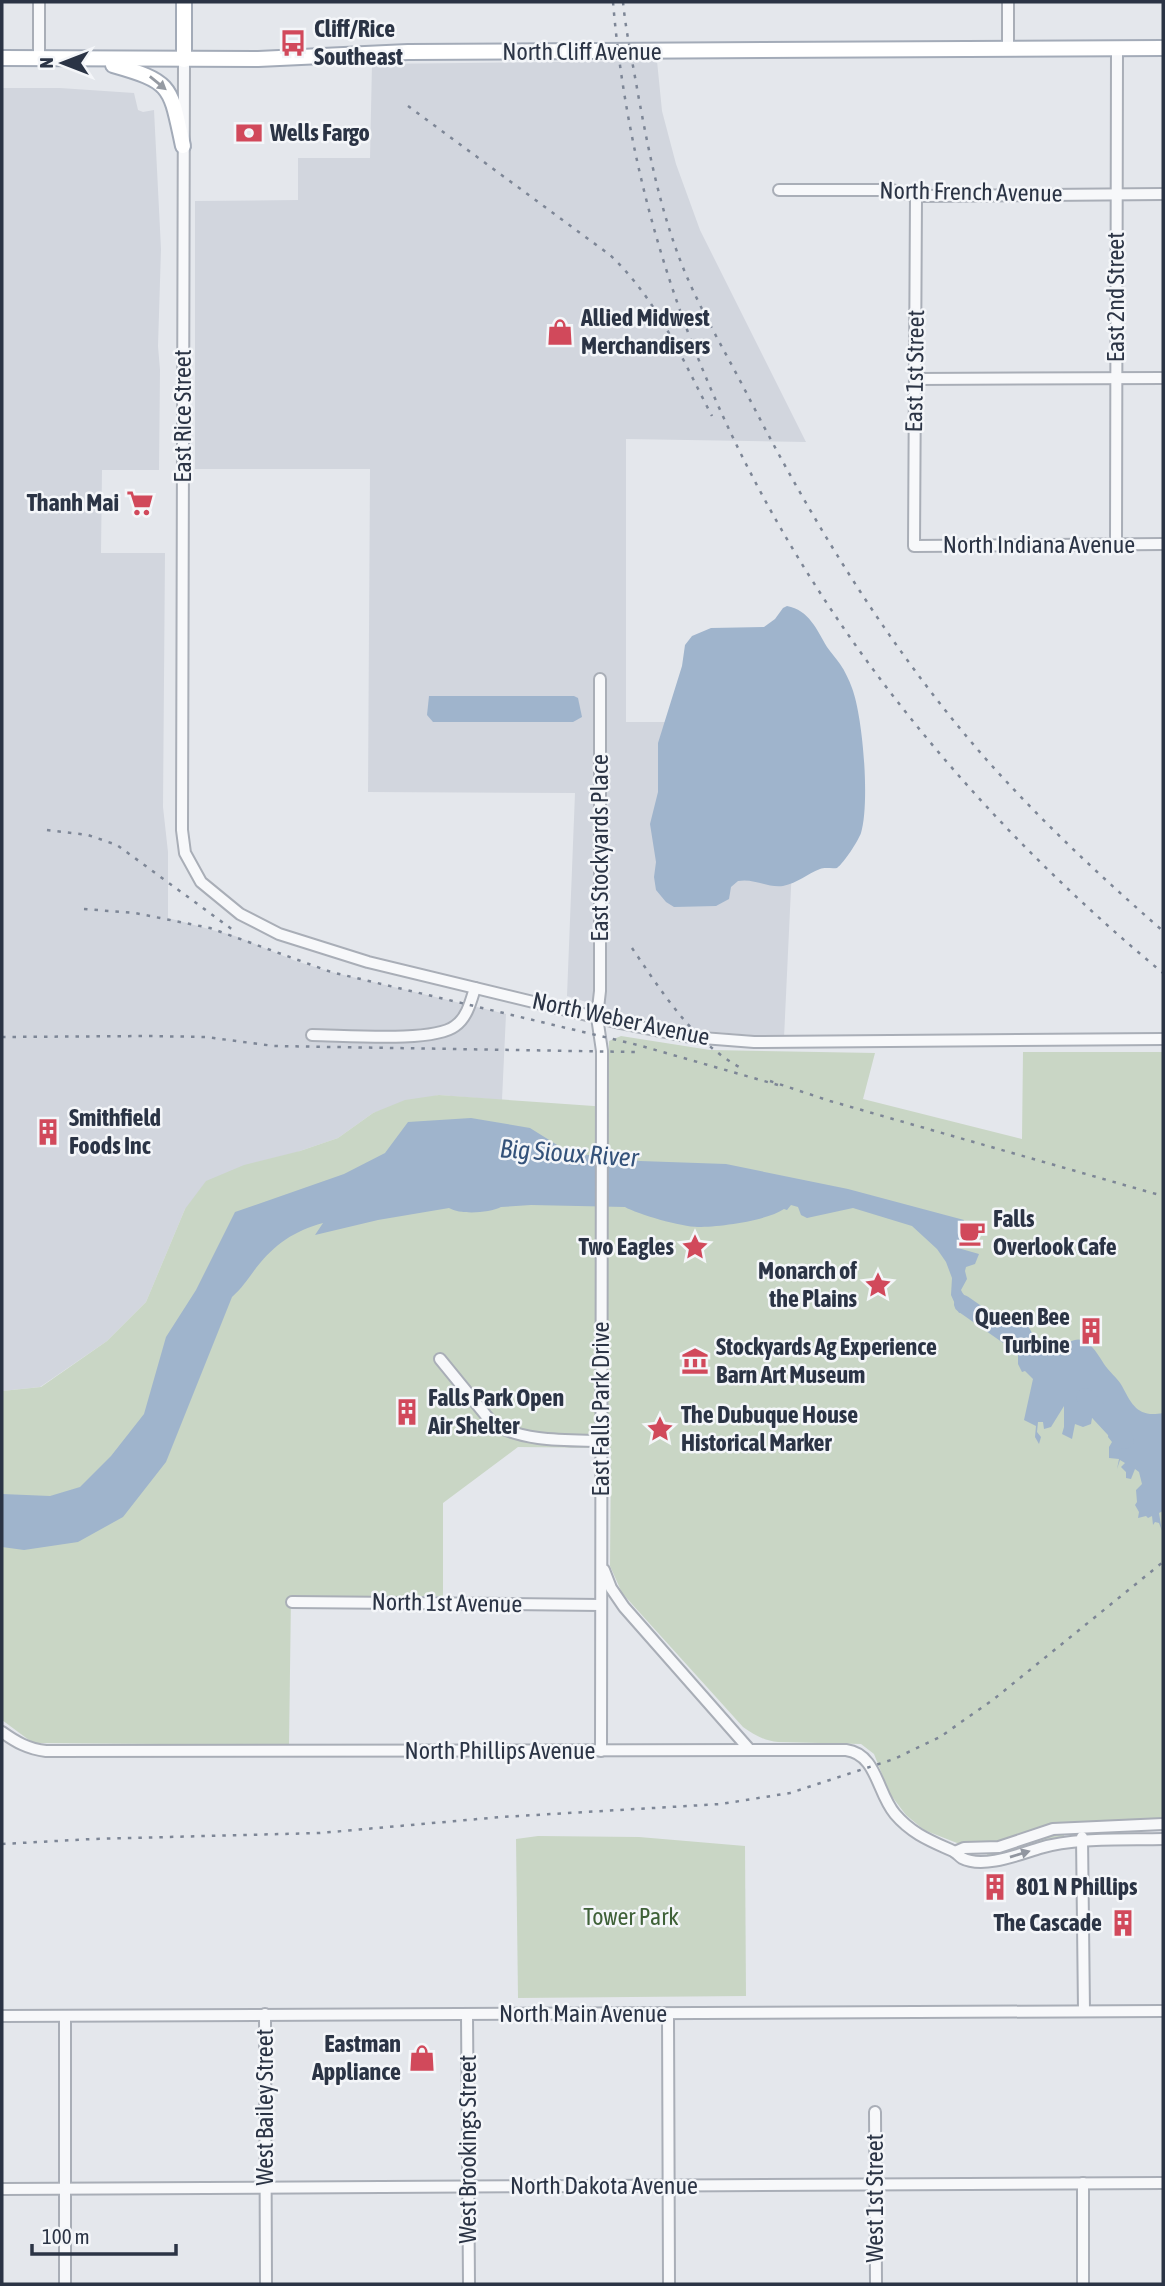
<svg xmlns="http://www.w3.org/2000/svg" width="1165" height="2286" viewBox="0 0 1165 2286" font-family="'Asap Condensed',sans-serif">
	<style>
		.built { fill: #d2d6de }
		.green { fill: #c9d6c5 }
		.water { fill: #9fb4cc }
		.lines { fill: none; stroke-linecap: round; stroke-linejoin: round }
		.river { stroke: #9fb4cc; stroke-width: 18 }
		.minor-casing { stroke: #a9aeb7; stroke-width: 14 }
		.major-casing { stroke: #a3abb8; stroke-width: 18 }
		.minor { stroke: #f7f8fa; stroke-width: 10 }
		.major { stroke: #fff; stroke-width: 14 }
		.rail { stroke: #7d8696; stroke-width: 2.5; stroke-dasharray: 3.5 7; stroke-linecap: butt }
		.oneway { fill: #959aa2 }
		.oneway2 { fill: #9196a0 }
		.labels { text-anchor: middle; stroke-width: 5; stroke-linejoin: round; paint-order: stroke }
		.poi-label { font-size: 24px; font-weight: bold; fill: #2b3445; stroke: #f4f6f9; text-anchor: start }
		.street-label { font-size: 24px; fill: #2b3445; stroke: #f4f6f9 }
		.park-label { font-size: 24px; fill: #3f6138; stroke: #f4f6f9 }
		.water-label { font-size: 26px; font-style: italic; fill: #34527a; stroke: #f4f6f9 }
	</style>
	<rect width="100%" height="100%" fill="#e4e7ec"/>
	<g class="built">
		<polygon points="657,61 662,111 676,164 700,230 806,442 626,439 626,722 670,722 795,803 784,1038 684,1029 628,1015 567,996 575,793 368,792 370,469 195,469 195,201 298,200 298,158 370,158 372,64"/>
		<polygon points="2,88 60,88 134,93 138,110 143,112 154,110 161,249 158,346 160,370 159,470 102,470 101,553 165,553 163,807 168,852 168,918 235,936 296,961 331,972 506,1014 502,1100 439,1095 373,1113 338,1138 300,1151 185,1209 146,1302 107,1341 40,1387 2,1391"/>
	</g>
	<g class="green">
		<path d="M621,1036L710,1050L875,1053L863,1099L1022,1139L1023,1052H1163V1820L1053,1825L990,1844L957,1843L924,1830L906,1815L890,1794L874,1754L861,1744L778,1742C765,1741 754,1735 743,1727L622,1593L610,1566L611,1448L518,1447L443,1503V1596H291L289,1745L33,1743L2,1720V1391L41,1387L107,1341L146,1302L185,1209L206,1181L244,1165L300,1151L338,1138L373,1113L405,1100L439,1095L608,1107L609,1041Z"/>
		<polygon points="1049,1834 1064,1834 1064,1837 1015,1853 987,1856 987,1853 1002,1851"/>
		<polygon points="538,1836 639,1837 745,1846 746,1996 518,1998 516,1839"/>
	</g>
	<g class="water">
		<path d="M787,606C809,610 817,630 827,647C831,653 836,658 840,664C845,671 849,680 852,688C863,717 870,803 861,833C858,841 844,863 837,868C832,869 825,867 820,869C807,874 798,883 783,886C767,888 754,878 738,881L731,887L729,899L716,906L674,907L666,902L656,890L654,877L656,862L650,824L658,792V743L682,666L685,645L692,636L711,628L764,627L775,619L783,608Z"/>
		<polygon points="429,696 574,696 578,698 582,717 573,722 433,722 427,715"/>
		<path d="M471,1118L530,1128L570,1153L640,1161L726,1164L848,1189L964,1220L958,1248L979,1254L975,1264L966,1267L965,1271L967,1279L961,1290C967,1306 1011,1320 1027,1324L1042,1351H1058C1081,1328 1091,1343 1104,1364C1109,1372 1117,1377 1122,1386C1132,1405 1138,1418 1163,1413V1511L1159,1513L1162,1531L1159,1523L1155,1522L1153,1525L1152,1516L1148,1518L1146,1516L1138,1518L1139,1512L1135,1505L1137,1502L1136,1490L1142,1484L1139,1472L1135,1469L1131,1479L1126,1478V1472L1121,1467L1125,1463L1120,1460L1117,1469L1119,1459L1109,1458V1447L1112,1442L1108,1437L1112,1415L1097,1414L1092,1418L1091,1424L1083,1427L1075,1424L1072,1439L1062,1434L1064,1427V1406L1051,1427L1044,1429L1043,1422H1038L1037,1432L1041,1437L1039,1444L1035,1437L1036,1426L1024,1420L1033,1379L1025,1371L1022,1372L1018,1364V1355L1013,1354L1012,1349L1004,1348C1005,1328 1003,1325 983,1316L980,1318L967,1310L959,1313L951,1295L952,1278L946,1262L937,1249L912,1226L853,1208L807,1218L801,1215L798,1207L791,1205L787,1210L784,1209C766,1221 720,1227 698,1227C682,1227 637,1214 625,1207L531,1205L501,1207C489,1213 461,1215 449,1208L378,1220L315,1235L323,1223C294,1231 275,1244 256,1268C248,1279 242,1288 232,1297L166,1462L123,1517L78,1542L24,1550L2,1547V1494L50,1496L80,1487L111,1456L144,1414L166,1337L196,1290L235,1212L344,1174L385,1153L408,1122Z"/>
	</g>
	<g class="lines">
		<g class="river">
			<polyline points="963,1304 1023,1346"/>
			<polyline points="1085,1397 1125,1440"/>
		</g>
		<defs>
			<g id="minor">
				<polyline points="1008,2 1008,49"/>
				<polyline points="39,59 39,2"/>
				<polyline points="184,60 182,830 185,853 201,882 240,914 279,934 368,962 620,1023 690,1037 754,1042 1163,1039"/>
				<polyline points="779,190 892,190 916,196 1163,194"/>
				<polyline points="916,196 914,546 1163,544"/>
				<polyline points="915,379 1163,378"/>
				<polyline points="1116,544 1117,49"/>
				<polyline points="600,679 600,991 597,1017 602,1051 601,1751"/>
				<path d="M312,1035C342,1035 433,1043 455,1026C467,1018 471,1001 475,988"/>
				<path d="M440,1359L493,1424C526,1442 564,1440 601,1441"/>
				<polyline points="604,1570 611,1588 624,1607 749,1749"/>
				<polyline points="292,1602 601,1605"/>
				<path d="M2,1732C16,1742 28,1749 46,1751L846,1750C877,1754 877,1793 895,1814C912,1834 931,1841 953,1851C957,1853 959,1856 962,1858C983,1869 1020,1854 1040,1848C1075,1837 1127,1840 1163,1839"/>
				<polyline points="1082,1837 1084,2011"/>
				<polyline points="955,1852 964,1848 999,1847 1053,1829 1163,1824"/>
				<polyline points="265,2014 266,2284"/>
				<polyline points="467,2014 469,2284"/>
				<polyline points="668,2014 669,2284"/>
				<polyline points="2,2016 1163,2011"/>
				<polyline points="875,2112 876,2284"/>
				<polyline points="1083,2183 1083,2284"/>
				<polyline points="2,2189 1163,2183"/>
				<polyline points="65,2284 65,2016"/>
			</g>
			<g id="major">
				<polyline points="184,2 184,60"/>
				<polyline points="2,58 258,59 408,52 1163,48"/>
				<path d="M113,65C173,82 170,86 183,146"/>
			</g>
		</defs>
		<use href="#minor" class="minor-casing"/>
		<use href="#major" class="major-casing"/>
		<use href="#minor" class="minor"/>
		<use href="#major" class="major"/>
		<g class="rail">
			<path d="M613,2C646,393 865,727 1163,973"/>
			<path d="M623,2C626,33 633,64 638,94C649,153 660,209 682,265C700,310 725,351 747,394C813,523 889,648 985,758C1040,820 1101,877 1163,931"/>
			<path d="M408,106L610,255C658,300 682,359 712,416"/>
			<polyline points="47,830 88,835 117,845 233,930"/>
			<polyline points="84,909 135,913 210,928 331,972 638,1045 778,1085"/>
			<path d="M632,948C662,992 693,1042 741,1068"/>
			<polyline points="2,1037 148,1036 206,1037 274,1046 635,1052"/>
			<polyline points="770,1081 830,1101 1163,1196"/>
			<polyline points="2,1844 92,1839 320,1833 501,1817 721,1804 790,1793 894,1759 940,1737 994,1699 1163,1562"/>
		</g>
	</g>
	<defs><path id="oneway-solid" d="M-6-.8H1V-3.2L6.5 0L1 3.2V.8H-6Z" transform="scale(1.75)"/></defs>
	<use class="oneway" href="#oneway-solid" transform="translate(158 83) rotate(39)"/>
	<use class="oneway2" href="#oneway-solid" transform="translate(1020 1854) rotate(-17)"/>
	<defs>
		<symbol id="bus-bare" viewBox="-9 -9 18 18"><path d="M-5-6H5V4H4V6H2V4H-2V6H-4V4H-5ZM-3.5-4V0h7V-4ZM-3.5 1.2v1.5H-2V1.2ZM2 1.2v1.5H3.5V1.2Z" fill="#d1495b" stroke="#f4f6f9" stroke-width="2.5" paint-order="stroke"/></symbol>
		<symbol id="bank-bare" viewBox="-9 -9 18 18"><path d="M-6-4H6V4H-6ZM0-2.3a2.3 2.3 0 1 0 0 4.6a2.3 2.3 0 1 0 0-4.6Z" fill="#d1495b" stroke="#f4f6f9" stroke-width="2.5" paint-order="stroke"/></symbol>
		<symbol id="shop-bare" viewBox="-9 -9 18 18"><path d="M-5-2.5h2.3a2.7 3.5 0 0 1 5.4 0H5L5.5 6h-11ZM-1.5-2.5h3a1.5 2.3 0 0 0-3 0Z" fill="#d1495b" stroke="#f4f6f9" stroke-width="2.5" paint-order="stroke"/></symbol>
		<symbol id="supermarket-bare" viewBox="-9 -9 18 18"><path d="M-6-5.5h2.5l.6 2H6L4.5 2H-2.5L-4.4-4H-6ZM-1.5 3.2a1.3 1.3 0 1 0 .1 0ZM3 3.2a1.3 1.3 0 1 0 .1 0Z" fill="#d1495b" stroke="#f4f6f9" stroke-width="2.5" paint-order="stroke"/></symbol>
		<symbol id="building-bare" viewBox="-9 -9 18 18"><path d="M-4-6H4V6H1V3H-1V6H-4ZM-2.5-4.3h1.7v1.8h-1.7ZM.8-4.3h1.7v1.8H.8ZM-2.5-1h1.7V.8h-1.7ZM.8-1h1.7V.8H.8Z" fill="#d1495b" stroke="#f4f6f9" stroke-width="2.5" paint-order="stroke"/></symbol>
		<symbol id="cafe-bare" viewBox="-9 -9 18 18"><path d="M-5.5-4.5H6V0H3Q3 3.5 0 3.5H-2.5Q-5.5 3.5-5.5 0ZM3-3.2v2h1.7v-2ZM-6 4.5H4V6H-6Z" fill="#d1495b" stroke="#f4f6f9" stroke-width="2.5" paint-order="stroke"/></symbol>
		<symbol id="sight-bare" viewBox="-9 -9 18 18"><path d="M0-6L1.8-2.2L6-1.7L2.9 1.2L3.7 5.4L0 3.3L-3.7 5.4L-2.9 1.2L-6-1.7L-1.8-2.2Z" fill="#d1495b" stroke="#f4f6f9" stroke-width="2.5" paint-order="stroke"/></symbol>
		<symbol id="museum-bare" viewBox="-9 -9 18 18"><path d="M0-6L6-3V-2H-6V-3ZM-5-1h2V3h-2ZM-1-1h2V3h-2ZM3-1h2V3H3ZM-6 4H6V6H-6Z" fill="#d1495b" stroke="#f4f6f9" stroke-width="2.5" paint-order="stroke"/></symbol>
	</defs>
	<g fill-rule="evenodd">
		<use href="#bus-bare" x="274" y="24" width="38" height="38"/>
		<use href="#bank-bare" x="230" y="114" width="38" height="38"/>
		<use href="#shop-bare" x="541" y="313" width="38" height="38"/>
		<use href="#supermarket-bare" x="121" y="484" width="38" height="38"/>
		<use href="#building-bare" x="29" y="1113" width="38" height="38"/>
		<use href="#cafe-bare" x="953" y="1214" width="38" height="38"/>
		<use href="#sight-bare" x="676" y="1228" width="38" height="38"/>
		<use href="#sight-bare" x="859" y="1266" width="38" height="38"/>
		<use href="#building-bare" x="1072" y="1312" width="38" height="38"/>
		<use href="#museum-bare" x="676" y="1342" width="38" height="38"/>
		<use href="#building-bare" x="388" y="1393" width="38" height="38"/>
		<use href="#sight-bare" x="641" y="1410" width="38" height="38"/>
		<use href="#building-bare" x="976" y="1868" width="38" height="38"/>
		<use href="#building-bare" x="1104" y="1904" width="38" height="38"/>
		<use href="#shop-bare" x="403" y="2039" width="38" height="38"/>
	</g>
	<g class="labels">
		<g class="poi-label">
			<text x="314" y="37">Cliff/Rice<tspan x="314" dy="28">Southeast</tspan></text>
			<text x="270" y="141">Wells Fargo</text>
			<text x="581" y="326">Allied Midwest<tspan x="581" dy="28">Merchandisers</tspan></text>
			<text x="119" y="511" text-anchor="end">Thanh Mai</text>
			<text x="69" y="1126">Smithfield<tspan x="69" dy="28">Foods Inc</tspan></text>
			<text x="993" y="1227">Falls<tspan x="993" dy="28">Overlook Cafe</tspan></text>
			<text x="674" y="1255" text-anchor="end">Two Eagles</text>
			<text x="857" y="1279" text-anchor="end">Monarch of<tspan x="857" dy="28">the Plains</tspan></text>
			<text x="1070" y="1325" text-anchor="end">Queen Bee<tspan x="1070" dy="28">Turbine</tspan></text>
			<text x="716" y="1355">Stockyards Ag Experience<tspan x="716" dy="28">Barn Art Museum</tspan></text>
			<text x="428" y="1406">Falls Park Open<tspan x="428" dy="28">Air Shelter</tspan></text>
			<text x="681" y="1423">The Dubuque House<tspan x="681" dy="28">Historical Marker</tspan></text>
			<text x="1016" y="1895">801 N Phillips</text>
			<text x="1102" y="1931" text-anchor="end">The Cascade</text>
			<text x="401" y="2052" text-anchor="end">Eastman<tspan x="401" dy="28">Appliance</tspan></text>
		</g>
		<g class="street-label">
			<text x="582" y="60">North Cliff Avenue</text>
			<text transform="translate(971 192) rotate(1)" y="8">North French Avenue</text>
			<text transform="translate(1116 297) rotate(-90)" y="8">East 2nd Street</text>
			<text transform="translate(915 371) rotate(-89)" y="8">East 1st Street</text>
			<text transform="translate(183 416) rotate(-90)" y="8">East Rice Street</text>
			<text x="1039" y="553">North Indiana Avenue</text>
			<text transform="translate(600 848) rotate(-90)" y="8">East Stockyards Place</text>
			<text transform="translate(621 1019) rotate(12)" y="8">North Weber Avenue</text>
			<text transform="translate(601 1409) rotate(-90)" y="8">East Falls Park Drive</text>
			<text transform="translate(447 1603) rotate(1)" y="8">North 1st Avenue</text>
			<text x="500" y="1759">North Phillips Avenue</text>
			<text x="583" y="2022">North Main Avenue</text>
			<text transform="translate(265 2107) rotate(-90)" y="8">West Bailey Street</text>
			<text transform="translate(468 2149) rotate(-90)" y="8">West Brookings Street</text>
			<text x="604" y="2194">North Dakota Avenue</text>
			<text transform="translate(875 2198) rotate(-90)" y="8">West 1st Street</text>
		</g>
		<g class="park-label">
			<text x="631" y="1925">Tower Park</text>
		</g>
		<g class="water-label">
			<text transform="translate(569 1153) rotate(4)" y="9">Big Sioux River</text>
		</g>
	</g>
	<rect width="1165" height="2286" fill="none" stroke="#2b3445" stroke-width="7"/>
	<g transform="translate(63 63) rotate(270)" stroke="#f4f6f9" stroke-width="5" paint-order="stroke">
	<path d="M0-5L12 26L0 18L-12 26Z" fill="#2b3445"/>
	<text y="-10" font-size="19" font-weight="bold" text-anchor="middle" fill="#2b3445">N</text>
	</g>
	<path d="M32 2244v10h144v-10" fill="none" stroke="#2b3445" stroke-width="3.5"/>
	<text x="42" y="2244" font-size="21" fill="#2b3445" stroke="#f4f6f9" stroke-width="5" paint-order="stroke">100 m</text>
</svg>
